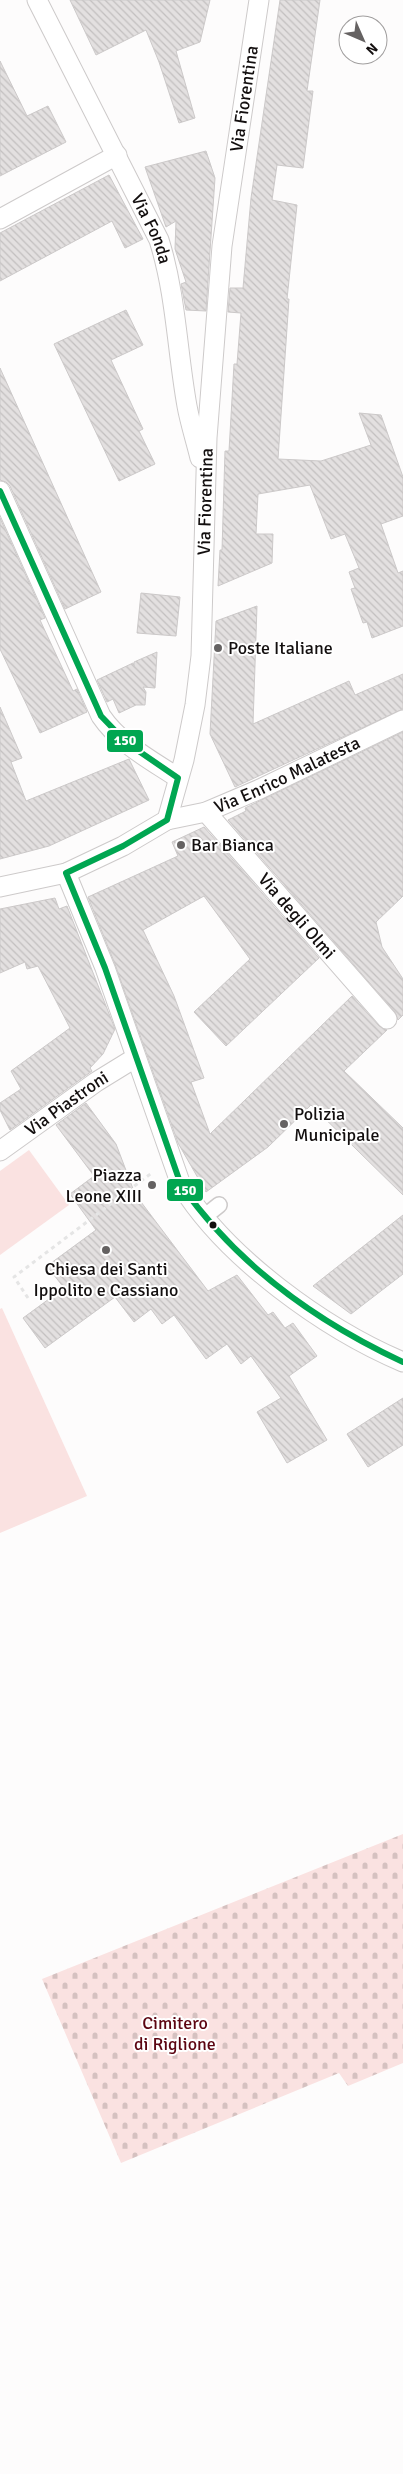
<svg xmlns="http://www.w3.org/2000/svg" width="403" height="2474" viewBox="0 0 403 2474" font-family="Signika,sans-serif">
	<style>
		.cemetery { fill: url(#cemetery-stones) }
		.garden { fill: #fae2e1 }
		.building { fill: url(#building-back-hatch); stroke: #ccc9c9 }
		.lines { fill: none; stroke-linecap: round; stroke-linejoin: round }
		.pedestrian-casing { stroke: #cdcaca; stroke-width: 18 }
		.minor-casing { stroke: #cdcaca; stroke-width: 21 }
		.path { stroke: #e5e5e5; stroke-width: 3; stroke-dasharray: 4 4; stroke-linecap: butt }
		.pedestrian { stroke: #fff; stroke-width: 15 }
		.minor { stroke: #fff; stroke-width: 19 }
		.bus-1-casing { stroke: #fff; stroke-width: 10 }
		.bus-1 { stroke: #00a651; stroke-width: 6 }
		.poi-dot { fill: #656262; stroke: #fff; stroke-width: 2 }
		.bus-dot { fill: #130f0f; stroke: #fff; stroke-width: 2 }
		.labels { text-anchor: middle; stroke-width: 4; stroke-linejoin: round; paint-order: stroke }
		.street-label { font-size: 18px; fill: #130f0f; stroke: #fff }
		.poi-label { font-size: 18px; fill: #130f0f; stroke: #fff; text-anchor: start }
		.park-label { font-size: 18px; fill: #5c0511; stroke: #fff }
		.line-badge { stroke: #fff; stroke-width: 2 }
		.badge-label { font-size: 14px; text-anchor: middle; font-weight: bold; fill: #fff }
	</style>
	<defs>
		<pattern id="cemetery-stones" width="16" height="16" patternUnits="userSpaceOnUse" patternTransform="scale(1.25)"><rect width="16" height="16" fill="#fae2e1"/><path d="M2 7V4a2 2 0 0 1 4 0v3zM10 15v-3a2 2 0 0 1 4 0v3z" fill="#d5c1c0"/></pattern>
		<pattern id="building-back-hatch" width="6" height="6" patternUnits="userSpaceOnUse" patternTransform="scale(1.25)"><rect width="6" height="6" fill="#e3e0e0"/><path d="M-1 5l2 2M0 0l6 6M5-1l2 2" fill="none" stroke="#c2bfbf"/></pattern>
	</defs>
	<rect width="100%" height="100%" fill="#fdfcfc"/>
	<polygon class="cemetery" points="403,1834 403,2063 348,2086 339,2073 121,2163 42,1979"/>
	<g class="garden">
		<polygon points="29,1150 69,1205 0,1255 0,1171"/>
		<polygon points="2,1308 87,1496 0,1533 0,1309"/>
	</g>
	<g class="building">
		<polygon points="70,0 210,0 200,42 176,51 195,118 179,123 159,62 146,30 96,55"/>
		<polygon points="280,0 320,0 307,91 313,91 303,168 277,165 272,200 297,205 287,299 289,299 278,459 321,461 371,445 359,413 381,415 403,477 403,516 381,524 398,573 403,571 403,626 372,638 367,622 363,623 351,589 355,588 349,572 359,568 345,534 331,539 310,485 258,494 256,534 273,534 272,563 218,586 220,550 222,550 225,451 229,451 234,364 237,364 241,313 228,312 230,288 243,288 251,198"/>
		<polygon points="0,61 27,116 48,106 66,142 0,176"/>
		<polygon points="206,151 215,178 206,311 186,310 181,284 186,282 175,249 176,221 166,227 145,167"/>
		<polygon points="109,175 143,239 125,248 112,221 0,281 0,233"/>
		<polygon points="126,310 143,345 111,360 143,429 139,431 155,464 119,481 54,344"/>
		<polygon points="0,368 101,592 65,609 10,486 6,482 0,480"/>
		<polygon points="0,518 45,618 40,620 73,691 77,689 87,712 40,733 0,649"/>
		<polygon points="141,593 180,597 176,636 137,633"/>
		<polygon points="257,606 253,724 349,681 355,695 403,674 403,709 235,787 210,734 216,621"/>
		<polygon points="157,652 155,688 143,687 146,692 145,705 136,705 119,713 113,699 107,702 97,680 133,663 134,666 134,662"/>
		<polygon points="0,707 22,758 11,762 26,801 129,759 149,800 49,846 0,859"/>
		<polygon points="403,732 403,896 376,922 382,947 403,979 403,1015 398,1020 395,1012 228,820 246,811 245,808"/>
		<polygon points="204,827 319,958 226,1046 194,1012 250,959 204,896 143,930 174,996 204,1078 191,1082 210,1134 352,996 379,1026 387,1030 344,1071 403,1128 403,1195 311,1105 268,1147 206,1192 178,1143 115,964 88,897 178,856 172,842"/>
		<polygon points="55,898 59,909 67,906 115,1029 103,1054 90,1068 92,1071 10,1130 0,1110 0,1103 21,1089 11,1071 70,1028 38,966 27,969 25,962 0,973 0,909"/>
		<polygon points="86,1103 116,1144 135,1194 208,1291 237,1275 268,1315 273,1312 285,1328 293,1323 317,1356 289,1376 327,1440 287,1463 257,1412 281,1398 251,1356 241,1364 227,1344 206,1359 174,1315 162,1324 151,1309 134,1322 115,1297 45,1348 23,1318 64,1288 47,1266 96,1230 70,1194 94,1176 56,1125"/>
		<polygon points="403,1215 403,1274 351,1314 313,1286"/>
		<polygon points="403,1398 403,1445 368,1467 347,1434"/>
	</g>
	<g class="lines">
		<defs>
			<polyline id="pedestrian" points="204,1217 219,1205"/>
			<g id="minor">
				<path id="s1" d="M37,0L159,240C176,294 177,350 187,406C190,423 196,441 200,458"/>
				<polyline points="0,219 117,155"/>
				<path d="M0,491L101,716C120,744 151,760 178,778"/>
				<path id="s2" d="M206,812L387,1019"/>
				<path id="s3" d="M167,820L206,812L260,789L403,720"/>
				<path d="M66,873L105,968L181,1185C226,1258 325,1329 403,1362"/>
				<path id="s4" d="M0,887L66,873L123,846L167,820L184,760L195,705L201,656L207,438L222,246L259,0"/>
				<path id="s5" d="M0,1151L96,1082L135,1058"/>
			</g>
		</defs>
		<use href="#pedestrian" class="pedestrian-casing"/>
		<use href="#minor" class="minor-casing"/>
		<polyline class="path" points="28,1298 14,1277 153,1172"/>
		<use href="#pedestrian" class="pedestrian"/>
		<use href="#minor" class="minor"/>
		<defs>
			<path id="bus-1" d="M0,491L101,716L127,743L178,778L167,820L123,846L66,873L105,968L181,1185C237,1265 315,1321 403,1362"/>
		</defs>
		<use href="#bus-1" class="bus-1-casing"/>
		<use href="#bus-1" class="bus-1"/>
	</g>
	<g class="poi-dot">
		<circle cx="218" cy="648" r="5"/>
		<circle cx="181" cy="845" r="5"/>
		<circle cx="284" cy="1124" r="5"/>
		<circle cx="152" cy="1185" r="5"/>
		<circle cx="106" cy="1250" r="5"/>
	</g>
	<circle class="bus-dot" cx="213" cy="1225" r="4.5"/>
	<g class="labels">
		<g class="street-label">
			<text dy="6" stroke="none"><textPath href="#s4" startOffset="909">Via Fiorentina</textPath></text>
			<text dy="6" stroke="none"><textPath href="#s1" startOffset="256">Via Fonda</textPath></text>
			<text dy="6" stroke="none"><textPath href="#s4" startOffset="504">Via Fiorentina</textPath></text>
			<text dy="6" stroke="none"><textPath href="#s3" startOffset="129">Via Enrico Malatesta</textPath></text>
			<text dy="6" stroke="none"><textPath href="#s2" startOffset="138">Via degli Olmi</textPath></text>
			<text dy="6" stroke="none"><textPath href="#s5" startOffset="82">Via Piastroni</textPath></text>
		</g>
		<g class="poi-label">
			<text x="228" y="654">Poste Italiane</text>
			<text x="191" y="851">Bar Bianca</text>
			<text x="294" y="1120">Polizia<tspan x="294" dy="21">Municipale</tspan></text>
			<text x="142" y="1181" text-anchor="end">Piazza<tspan x="142" dy="21">Leone XIII</tspan></text>
			<text x="106" y="1275" text-anchor="middle">Chiesa dei Santi<tspan x="106" dy="21">Ippolito e Cassiano</tspan></text>
		</g>
		<g class="park-label">
			<text x="175" y="2029">Cimitero<tspan x="175" dy="21">di Riglione</tspan></text>
		</g>
	</g>
	<g class="line-badge">
		<rect x="106" y="729" width="38" height="24" rx="5" fill="#00a651"/>
		<rect x="166" y="1178" width="38" height="24" rx="5" fill="#00a651"/>
	</g>
	<g class="badge-label">
		<text x="125" y="745">150</text>
		<text x="185" y="1195">150</text>
	</g>
	<g transform="translate(363 40) rotate(135)"><circle r="24" fill="#ffffff" stroke="#a19f9f"/>
	<path d="M0-4L9 19L0 12L-9 19Z" fill="#656262"/>
	<text y="-8" font-size="14" font-weight="bold" text-anchor="middle" fill="#130f0f">N</text>
	</g>
</svg>
